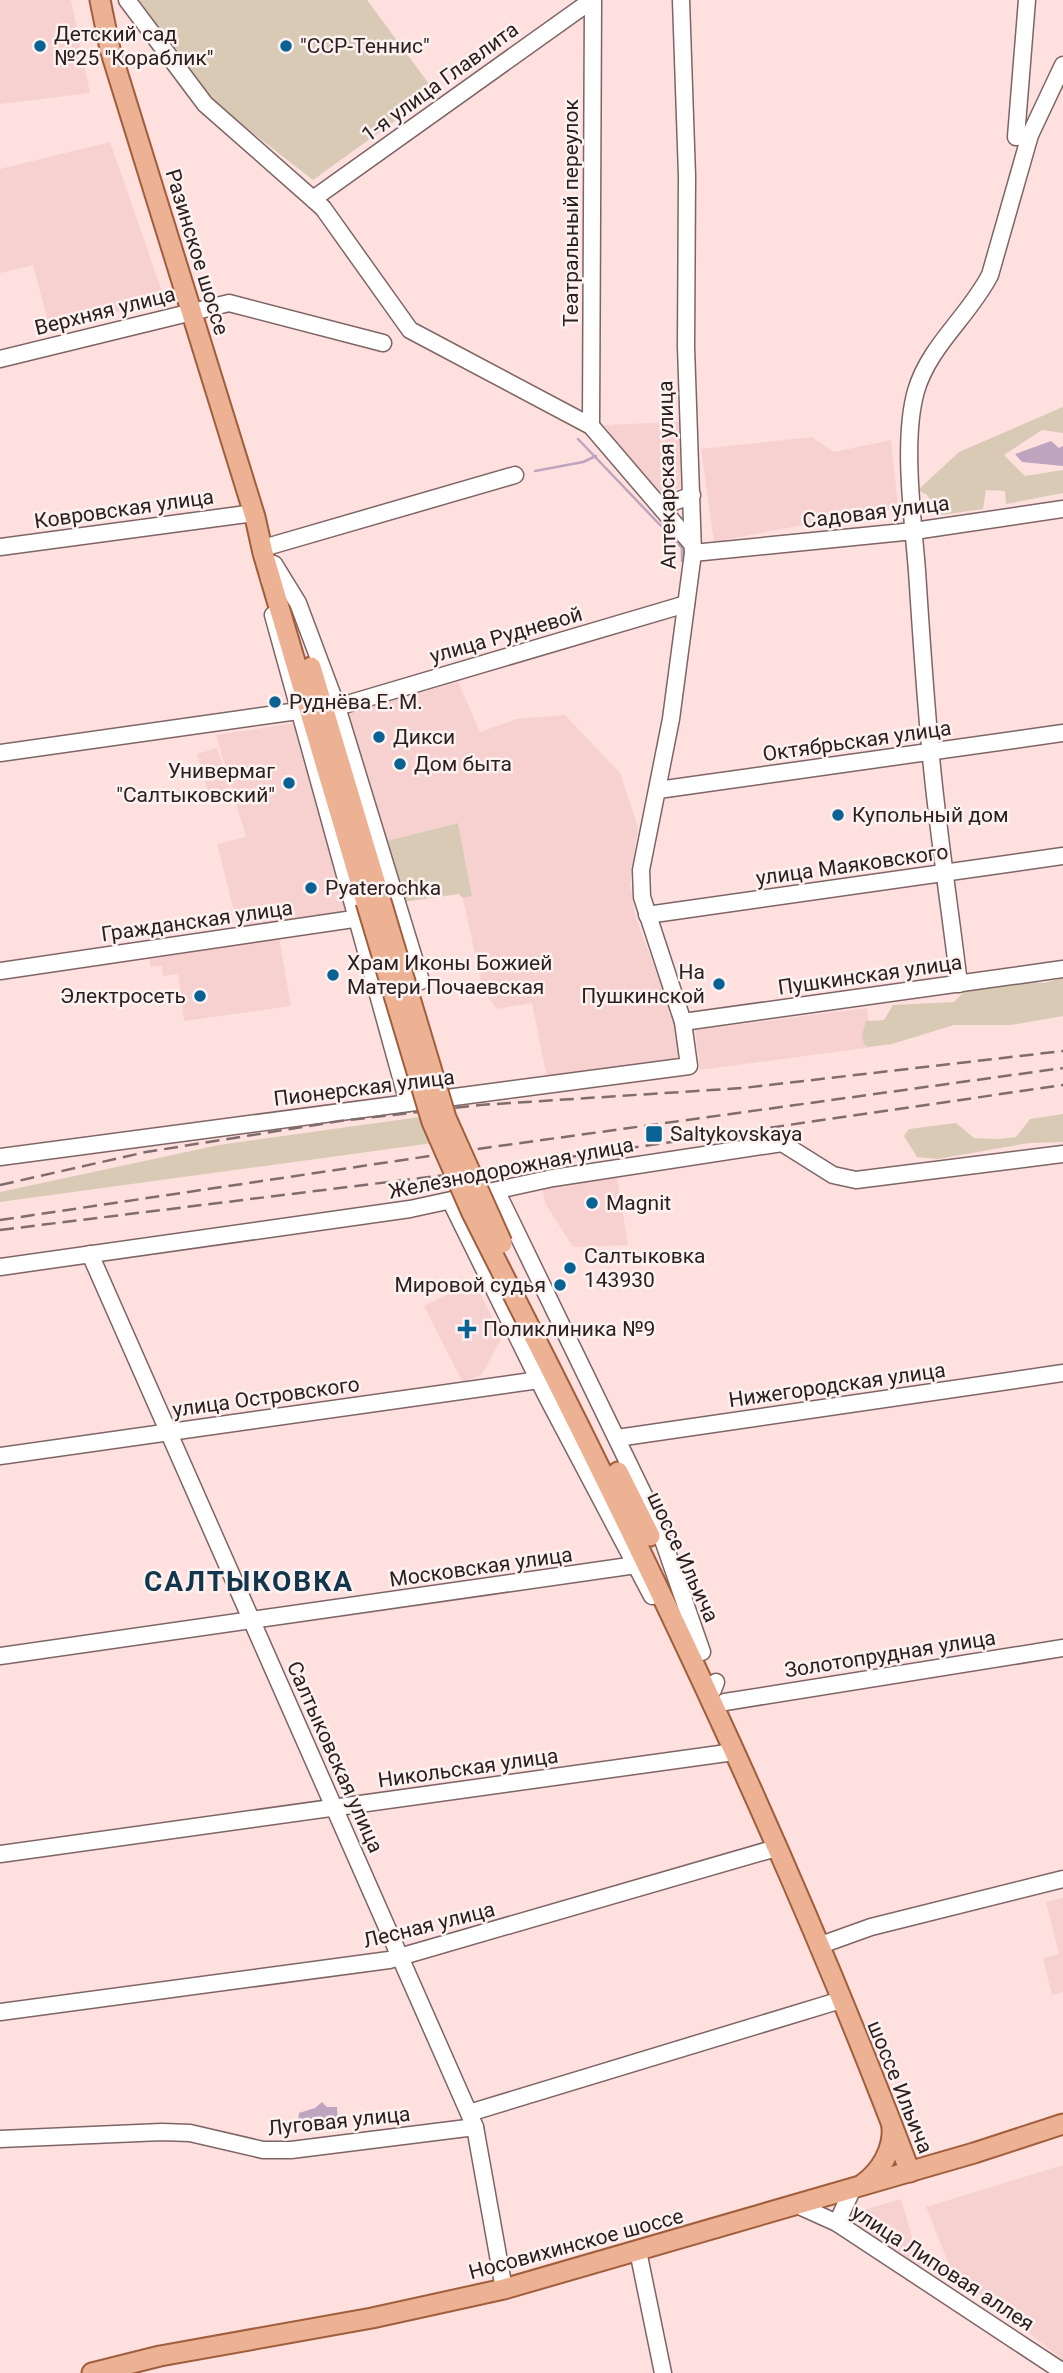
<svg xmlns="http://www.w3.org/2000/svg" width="1063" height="2373" viewBox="0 0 1063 2373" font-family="Roboto,sans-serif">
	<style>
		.built { fill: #f7d1d0 }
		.green { fill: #d9cab6 }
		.water { fill: #bfa4c0 }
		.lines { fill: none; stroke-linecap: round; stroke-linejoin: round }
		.stream { stroke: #bfa4c0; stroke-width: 2.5 }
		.minor-casing { stroke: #7e6464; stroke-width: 19 }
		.major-casing { stroke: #a15e3c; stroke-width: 23 }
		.minor { stroke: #fff; stroke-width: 16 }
		.major { stroke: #edb293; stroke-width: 19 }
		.rail { stroke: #7f6c6c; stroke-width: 2.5; stroke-dasharray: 14 7; stroke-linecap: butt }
		.major-bridge-casing { stroke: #a15e3c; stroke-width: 23; stroke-linecap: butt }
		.major-bridge { stroke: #edb293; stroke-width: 19 }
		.poi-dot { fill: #086293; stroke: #fef2f1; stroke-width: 2.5 }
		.labels { text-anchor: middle; stroke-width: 5; stroke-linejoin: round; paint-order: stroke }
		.poi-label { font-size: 21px; fill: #2b2020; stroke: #fef2f1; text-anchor: start }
		.street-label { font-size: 21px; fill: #2b2020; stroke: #fef2f1 }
		.district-label { font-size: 28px; font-weight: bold; letter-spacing: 2px; fill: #10354d; stroke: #fef2f1 }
	</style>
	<rect width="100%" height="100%" fill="#fee0df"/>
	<g class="built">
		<polygon points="0,0 71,0 90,93 0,104"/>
		<polygon points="110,142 165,300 50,329 33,265 0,273 0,169"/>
		<polygon points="679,422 681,488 656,496 604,425"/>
		<polygon points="812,437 834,452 891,440 898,507 714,542 701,449"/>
		<polygon points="458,682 480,732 516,719 565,715 620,773 638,827 630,884 636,918 677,1028 681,1064 547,1078 532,1003 497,1009 483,991 463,898 472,895 458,823 383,842 344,714"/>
		<polygon points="295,723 350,911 238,927 217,844 246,837 216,735"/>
		<polygon points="217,748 230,788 209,794 197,754"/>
		<polygon points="279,938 291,1006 184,1021 178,974 163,976 162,966 150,967 150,959"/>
		<polygon points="867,1008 872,1047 700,1070 695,1030"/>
		<polygon points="616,1171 628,1245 573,1247 545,1203 542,1186"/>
		<polygon points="474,1281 502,1337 482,1374 463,1383 424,1306"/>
		<polygon points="1063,1898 1063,1992 1052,1995 1043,1958 1059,1954 1046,1902"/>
		<polygon points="1063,2165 1063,2360 953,2274 926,2207"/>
		<polygon points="901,2199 922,2271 856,2231 851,2222 849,2214"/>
	</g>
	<g class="green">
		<polygon points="139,0 367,0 435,92 313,180 209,99"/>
		<polygon points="1063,407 1063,433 1042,430 1004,455 1025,476 1063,470 1063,493 1006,504 1005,491 986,490 983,509 941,515 927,495 918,490 959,452"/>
		<polygon points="458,823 472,896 463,898 459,894 402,902 383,842"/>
		<polygon points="1063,978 1063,1016 1011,1025 954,1025 892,1044 868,1047 864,1044 862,1035 866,1021 884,1020 893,1005 954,1002 966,990 1021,982 1044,983"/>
		<polygon points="1063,1114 1063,1142 1029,1143 937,1159 917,1157 904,1136 909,1129 956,1123 974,1138 997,1139 1016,1137 1030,1119"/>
		<polygon points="420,1117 433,1143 0,1202 0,1192 219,1145"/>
	</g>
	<g class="water">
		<polygon points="1051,441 1059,448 1063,446 1063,466 1022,462 1015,454"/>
		<polygon points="322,2102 327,2107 337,2107 338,2123 304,2125 298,2121 299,2113 315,2108"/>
	</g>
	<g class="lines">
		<g class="stream">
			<polyline points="578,439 682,548 682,561"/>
			<polyline points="535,471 583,462 596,456"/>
		</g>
		<defs>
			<g id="minor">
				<polyline points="127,0 205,104 323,208 410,330 591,426 692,544"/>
				<polyline points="1027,0 1016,137 1030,135"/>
				<polyline points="313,199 592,0"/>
				<polyline points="0,359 229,303 383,343"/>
				<polyline points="591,426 593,0"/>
				<polyline points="661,507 692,495"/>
				<polyline points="270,546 515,475"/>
				<polyline points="0,547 254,513"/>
				<polyline points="693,553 914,531 1063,509"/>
				<polyline points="269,579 268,568 274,564 298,603 337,707 421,981 376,987"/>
				<polyline points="273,615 408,1103"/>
				<polyline points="337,707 686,604"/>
				<polyline points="0,753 298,711"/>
				<polyline points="658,790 1063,733"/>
				<polyline points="647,915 1063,856"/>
				<polyline points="0,971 367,917"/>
				<path d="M959,984C950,908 938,833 931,757C925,695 921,633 917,571C913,519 902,440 916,391C929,346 969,316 990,275L1030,135L1063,65"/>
				<polyline points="683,1022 1063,969"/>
				<polyline points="0,1157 689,1066 683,1022 642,897 641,870 671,719 693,553 686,347 687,176 681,0"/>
				<polyline points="497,1192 656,1520 702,1652"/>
				<polyline points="451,1202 546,1395 652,1596"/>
				<polyline points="90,1254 475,2127 504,2289"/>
				<polyline points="0,1267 410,1209 553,1178 782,1143 833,1175 856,1180 1063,1154"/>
				<polyline points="617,1438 1063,1373"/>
				<polyline points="0,1456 539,1380"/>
				<polyline points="0,1656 636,1565"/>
				<polyline points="704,1687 713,1690 716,1682"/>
				<polyline points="725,1702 1063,1648"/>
				<polyline points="0,1854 734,1752"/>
				<polyline points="818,1946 871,1927 1063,1879"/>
				<polyline points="0,2012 389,1960 776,1848"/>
				<polyline points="469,2113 841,2000"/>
				<polyline points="0,2139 162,2132 190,2133 263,2150 291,2150 475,2127"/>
				<polyline points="797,2205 837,2223 1063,2372"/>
				<polyline points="837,2223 853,2188"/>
				<polyline points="638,2251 663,2373"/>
			</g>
			<g id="major">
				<polyline points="100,0 110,49 255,517 263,553 366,902"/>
				<polyline points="311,667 380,898"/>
				<path d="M527,1322C667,1599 800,1880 910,2172"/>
				<polyline points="618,1472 650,1536"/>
				<path d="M863,2184C881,2171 894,2149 892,2126"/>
				<polyline points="92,2373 160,2356 372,2318 504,2289 974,2153 1063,2124"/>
			</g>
		</defs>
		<use href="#minor" class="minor-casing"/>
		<use href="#major" class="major-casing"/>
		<use href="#minor" class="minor"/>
		<use href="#major" class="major"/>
		<g class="rail">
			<polyline points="0,1185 146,1152 340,1121 480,1105 743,1088 1063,1051"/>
			<polyline points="0,1220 470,1150 1063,1068"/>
			<polyline points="0,1230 445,1175 1063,1085"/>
		</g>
		<defs>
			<g id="major-bridge">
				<polyline points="380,898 446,1118 502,1243"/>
				<polyline points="366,902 432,1122 471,1211 527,1322"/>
			</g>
		</defs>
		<use href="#major-bridge" class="major-bridge-casing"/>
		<use href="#major-bridge" class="major-bridge"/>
	</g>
	<g class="poi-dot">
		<circle cx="40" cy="46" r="7"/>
		<circle cx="286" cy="46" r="7"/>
		<circle cx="275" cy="702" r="7"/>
		<circle cx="379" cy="737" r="7"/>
		<circle cx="400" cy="764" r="7"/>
		<circle cx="289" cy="783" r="7"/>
		<circle cx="838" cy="815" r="7"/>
		<circle cx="311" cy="888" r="7"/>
		<circle cx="333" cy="975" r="7"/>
		<circle cx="719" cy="984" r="7"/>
		<circle cx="200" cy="996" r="7"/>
		<rect x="645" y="1125" width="18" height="18" rx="3.5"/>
		<circle cx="592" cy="1203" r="7"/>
		<circle cx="570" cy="1268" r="7"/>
		<circle cx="560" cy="1285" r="7"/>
		<path d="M463.5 1318.5h7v7h7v7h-7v7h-7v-7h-7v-7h7z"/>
	</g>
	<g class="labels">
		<g class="poi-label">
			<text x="54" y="41">Детский сад<tspan x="54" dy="24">№25 "Кораблик"</tspan></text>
			<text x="300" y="53">"ССР-Теннис"</text>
			<text x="289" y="709">Руднёва Е. М.</text>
			<text x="393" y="744">Дикси</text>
			<text x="414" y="771">Дом быта</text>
			<text x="275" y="778" text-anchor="end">Универмаг<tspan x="275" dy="24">"Салтыковский"</tspan></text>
			<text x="852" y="822">Купольный дом</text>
			<text x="325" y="895">Pyaterochka</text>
			<text x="347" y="970">Храм Иконы Божией<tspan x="347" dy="24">Матери Почаевская</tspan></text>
			<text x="705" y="979" text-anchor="end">На<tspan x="705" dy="24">Пушкинской</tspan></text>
			<text x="186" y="1003" text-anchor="end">Электросеть</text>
			<text x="670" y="1141">Saltykovskaya</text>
			<text x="606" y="1210">Magnit</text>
			<text x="584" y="1263">Салтыковка<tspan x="584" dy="24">143930</tspan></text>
			<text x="546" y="1292" text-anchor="end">Мировой судья</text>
			<text x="483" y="1336">Поликлиника №9</text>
		</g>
		<g class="street-label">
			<text transform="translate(440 82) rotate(-36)" y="7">1-я улица Главлита</text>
			<text transform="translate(571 213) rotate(-90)" y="7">Театральный переулок</text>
			<text transform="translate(197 252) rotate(73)" y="7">Разинское шоссе</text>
			<text transform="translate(105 311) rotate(-14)" y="7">Верхняя улица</text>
			<text transform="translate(667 475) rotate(-91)" y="7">Аптекарская улица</text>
			<text transform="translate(124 509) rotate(-8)" y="7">Ковровская улица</text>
			<text transform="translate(876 512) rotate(-7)" y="7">Садовая улица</text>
			<text transform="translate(506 635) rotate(-16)" y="7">улица Рудневой</text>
			<text transform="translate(857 741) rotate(-8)" y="7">Октябрьская улица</text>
			<text transform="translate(852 865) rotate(-8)" y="7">улица Маяковского</text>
			<text transform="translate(197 921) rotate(-8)" y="7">Гражданская улица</text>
			<text transform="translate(870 975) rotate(-8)" y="7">Пушкинская улица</text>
			<text transform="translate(364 1088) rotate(-7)" y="7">Пионерская улица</text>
			<text transform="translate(511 1168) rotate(-11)" y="7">Железнодорожная улица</text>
			<text transform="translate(837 1385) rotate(-8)" y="7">Нижегородская улица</text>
			<text transform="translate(266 1397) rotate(-8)" y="7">улица Островского</text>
			<text transform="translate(683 1557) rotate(65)" y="7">шоссе Ильича</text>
			<text transform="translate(481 1567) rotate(-8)" y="7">Московская улица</text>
			<text transform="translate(890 1654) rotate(-9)" y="7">Золотопрудная улица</text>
			<text transform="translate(335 1757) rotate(66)" y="7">Салтыковская улица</text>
			<text transform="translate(468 1768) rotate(-8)" y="7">Никольская улица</text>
			<text transform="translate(429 1925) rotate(-14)" y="7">Лесная улица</text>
			<text transform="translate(900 2087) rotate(68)" y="7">шоссе Ильича</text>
			<text transform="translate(339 2121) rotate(-6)" y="7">Луговая улица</text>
			<text transform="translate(576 2244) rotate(-15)" y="7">Носовихинское шоссе</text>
			<text transform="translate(943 2268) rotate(33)" y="7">улица Липовая аллея</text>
		</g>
		<g class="district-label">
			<text x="249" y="1591">САЛТЫКОВКА</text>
		</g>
	</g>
</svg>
